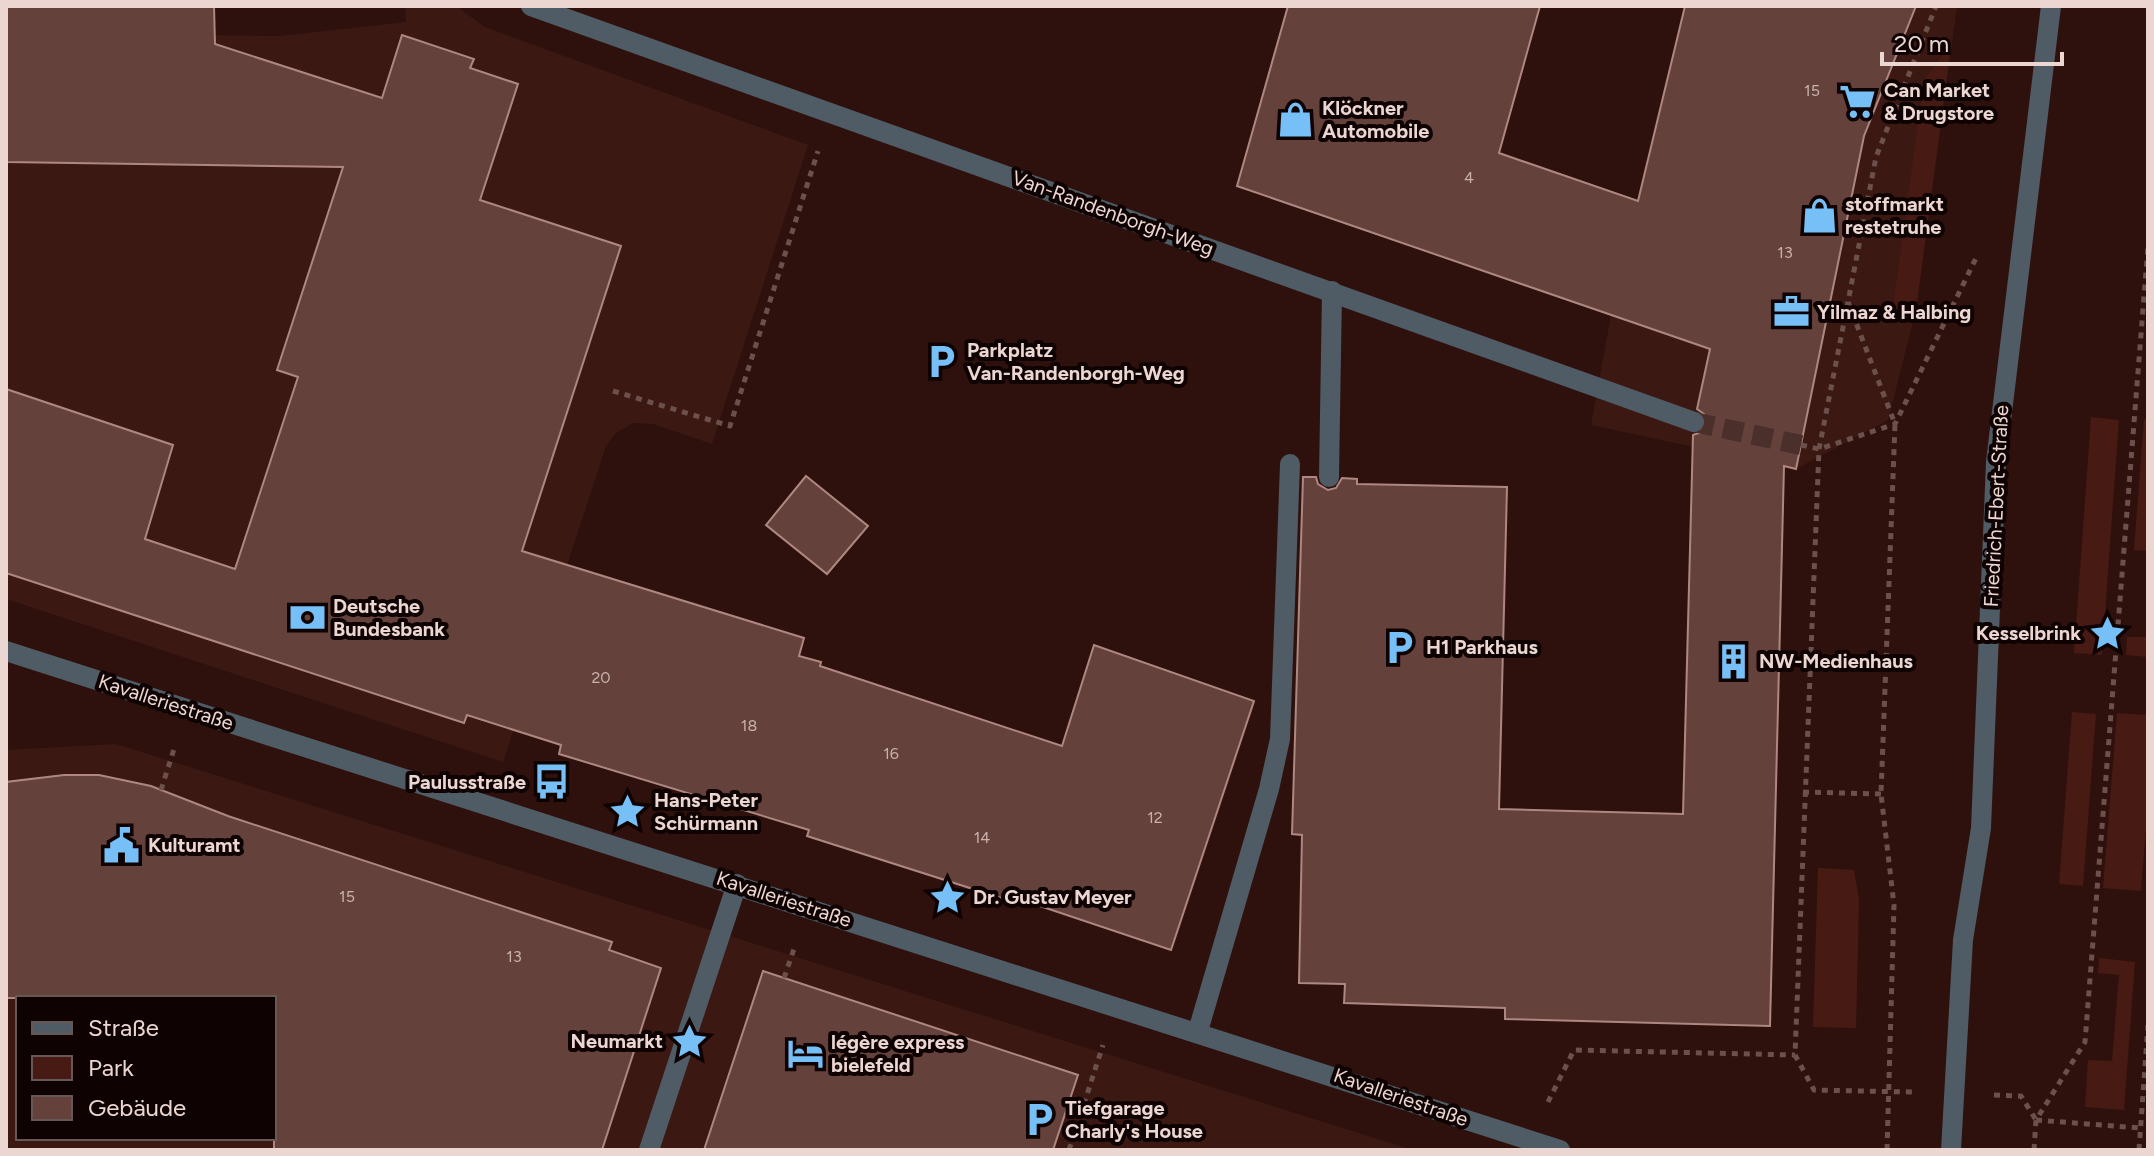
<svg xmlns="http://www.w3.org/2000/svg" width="2154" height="1156" viewBox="0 0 2154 1156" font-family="Figtree,sans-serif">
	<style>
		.built { fill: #3c1813; fill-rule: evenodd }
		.green { fill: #481a14 }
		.building { fill: #64423b; stroke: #ae8780; stroke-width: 2 }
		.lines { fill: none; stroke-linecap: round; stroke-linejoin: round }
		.minor-tunnel { stroke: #4a2f2a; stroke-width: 20; stroke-dasharray: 20 10; stroke-linecap: butt }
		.path { stroke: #6b504b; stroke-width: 5; stroke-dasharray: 6 6; stroke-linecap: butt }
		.minor { stroke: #4f5b65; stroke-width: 20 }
		.labels { text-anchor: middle; stroke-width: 8; stroke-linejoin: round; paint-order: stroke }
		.number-label { font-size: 16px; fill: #cab1ac }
		.poi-label { font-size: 20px; font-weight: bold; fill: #ecd6d2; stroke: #0e0302; text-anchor: start }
		.street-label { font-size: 20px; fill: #ecd6d2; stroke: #0e0302 }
	</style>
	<rect width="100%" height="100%" fill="#2e110c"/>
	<g class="built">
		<polygon points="405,6 456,6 485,27 808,145 712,444 653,424 633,423 616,433 606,446 503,762 6,599 6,33 280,36 406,22"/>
		<polygon points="1685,6 1957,6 1916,310 1888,420 1796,469 1591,425 1611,315"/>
		<path d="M116,744L1413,1150H6V750ZM18,998H274V1138H18Z"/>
	</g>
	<g class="green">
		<polygon points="1951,44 1916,310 1893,307 1924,80"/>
		<polygon points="2091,417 2119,420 2102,655 2074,653"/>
		<polygon points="2144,419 2148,420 2148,551 2134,550"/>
		<polygon points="2127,637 2148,637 2148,657 2126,655"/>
		<polygon points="2072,712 2096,714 2083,886 2059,884"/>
		<polygon points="2117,713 2148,715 2148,803 2141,891 2103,888"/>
		<polygon points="1818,868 1854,870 1859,900 1856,1028 1813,1027"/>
		<polygon points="2099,958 2135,962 2124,1110 2085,1107 2088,1060 2112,1061 2119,975 2098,973"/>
	</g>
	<g class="building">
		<polygon points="6,6 214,6 215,44 382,98 402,35 474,59 470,68 518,84 480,200 621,246 522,551 804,638 799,656 821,662 820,666 1062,746 1094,645 1254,701 1171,950 1022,900 1020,904 807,836 809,830 559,754 561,745 467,715 464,723 6,573 6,389 173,445 145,539 235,569 298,377 277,370 343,167 6,162"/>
		<polygon points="1288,6 1540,6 1499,153 1638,201 1685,6 1916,6 1864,136 1796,469 1784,466 1770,1026 1505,1019 1505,1008 1344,1003 1345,984 1299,983 1302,835 1292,834 1303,477 1316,477 1318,484 1328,490 1336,488 1342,478 1357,479 1357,484 1507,487 1499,809 1683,814 1693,435 1702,432 1706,426 1704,414 1697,409 1710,349 1237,186"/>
		<polygon points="806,476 868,526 827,574 766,525"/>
		<polygon points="64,775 99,775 151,786 228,816 612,942 609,950 661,968 602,1150 274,1150 274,998 6,998 6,782"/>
		<polygon points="763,971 1078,1075 1053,1150 704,1150"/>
	</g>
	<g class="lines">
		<polyline class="minor-tunnel" points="1694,422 1801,445"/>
		<g class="path">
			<polyline points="1848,302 1819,449 1795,1055 1814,1090 1912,1092"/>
			<polyline points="613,391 730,426 818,151"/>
			<polyline points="1801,445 1819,449 1895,424 1976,258"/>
			<polyline points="161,790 174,749"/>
			<polyline points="1803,792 1881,794"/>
			<polyline points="784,978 795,946"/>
			<polyline points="1994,1095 2021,1096 2036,1120"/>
			<polyline points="1548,1102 1574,1050 1795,1055"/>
			<polyline points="2036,1120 2140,1128"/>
			<polyline points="1069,1150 1103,1045"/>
			<polyline points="1887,1150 1894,905 1881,794 1895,424 1848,302 1876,157 1936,6"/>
			<polyline points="2034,1150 2036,1120 2085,1042 2148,246"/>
			<polyline points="2139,1150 2148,1025"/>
		</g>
		<g class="minor">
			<polyline points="531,6 1694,422"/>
			<polyline points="1329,477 1332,291"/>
			<polyline points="6,651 1560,1150"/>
			<polyline points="1198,1031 1269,789 1280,739 1290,464"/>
			<polyline points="649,1150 737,884"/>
			<polyline points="1951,1150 1963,940 1981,828 1996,462 2051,6"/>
		</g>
	</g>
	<defs>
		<symbol id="supermarket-bare" viewBox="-9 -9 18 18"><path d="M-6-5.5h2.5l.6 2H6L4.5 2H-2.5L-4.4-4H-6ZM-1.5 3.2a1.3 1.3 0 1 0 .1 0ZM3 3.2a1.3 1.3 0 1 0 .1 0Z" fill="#77bff7" stroke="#0e0302" stroke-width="2.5" paint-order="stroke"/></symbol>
		<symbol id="shop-bare" viewBox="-9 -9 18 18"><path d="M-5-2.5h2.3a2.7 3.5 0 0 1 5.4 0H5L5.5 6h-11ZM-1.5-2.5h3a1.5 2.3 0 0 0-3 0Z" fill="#77bff7" stroke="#0e0302" stroke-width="2.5" paint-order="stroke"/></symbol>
		<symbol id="office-bare" viewBox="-9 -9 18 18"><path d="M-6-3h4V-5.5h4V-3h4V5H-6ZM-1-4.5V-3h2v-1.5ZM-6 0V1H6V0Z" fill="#77bff7" stroke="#0e0302" stroke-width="2.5" paint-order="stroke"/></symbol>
		<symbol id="parking-bare" viewBox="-9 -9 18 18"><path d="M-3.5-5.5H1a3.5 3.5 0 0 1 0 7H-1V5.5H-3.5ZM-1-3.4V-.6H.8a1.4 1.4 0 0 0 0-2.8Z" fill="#77bff7" stroke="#0e0302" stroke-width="2.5" paint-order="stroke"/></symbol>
		<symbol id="bank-bare" viewBox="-9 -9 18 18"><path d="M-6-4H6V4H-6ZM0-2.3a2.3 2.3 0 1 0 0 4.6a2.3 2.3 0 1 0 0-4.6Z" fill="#77bff7" stroke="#0e0302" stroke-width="2.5" paint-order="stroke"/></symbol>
		<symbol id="sight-bare" viewBox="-9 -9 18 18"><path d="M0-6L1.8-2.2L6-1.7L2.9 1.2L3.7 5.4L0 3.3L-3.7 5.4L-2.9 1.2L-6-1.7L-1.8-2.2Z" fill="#77bff7" stroke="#0e0302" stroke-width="2.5" paint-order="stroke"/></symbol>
		<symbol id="building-bare" viewBox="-9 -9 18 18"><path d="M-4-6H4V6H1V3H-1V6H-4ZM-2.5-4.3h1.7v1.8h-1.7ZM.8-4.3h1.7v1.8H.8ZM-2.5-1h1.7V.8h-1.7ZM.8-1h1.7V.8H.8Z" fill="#77bff7" stroke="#0e0302" stroke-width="2.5" paint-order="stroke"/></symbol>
		<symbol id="bus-bare" viewBox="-9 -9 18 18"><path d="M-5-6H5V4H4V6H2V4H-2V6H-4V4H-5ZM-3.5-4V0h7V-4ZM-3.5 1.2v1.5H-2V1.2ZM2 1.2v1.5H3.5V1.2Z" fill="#77bff7" stroke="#0e0302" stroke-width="2.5" paint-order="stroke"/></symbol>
		<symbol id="civic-bare" viewBox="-9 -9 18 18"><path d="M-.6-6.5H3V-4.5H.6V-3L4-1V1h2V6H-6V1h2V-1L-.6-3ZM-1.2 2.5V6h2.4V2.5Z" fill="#77bff7" stroke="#0e0302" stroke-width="2.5" paint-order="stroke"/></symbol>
		<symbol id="hotel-bare" viewBox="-9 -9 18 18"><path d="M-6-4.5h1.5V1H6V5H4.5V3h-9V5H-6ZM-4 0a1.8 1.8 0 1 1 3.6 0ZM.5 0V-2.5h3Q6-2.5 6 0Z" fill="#77bff7" stroke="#0e0302" stroke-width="2.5" paint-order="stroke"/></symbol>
	</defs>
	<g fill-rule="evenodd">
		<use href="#supermarket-bare" x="1832" y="76" width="51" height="51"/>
		<use href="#shop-bare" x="1270" y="94" width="51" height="51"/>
		<use href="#shop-bare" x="1794" y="190" width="51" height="51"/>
		<use href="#office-bare" x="1766" y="286" width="51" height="51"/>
		<use href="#parking-bare" x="916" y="336" width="51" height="51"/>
		<use href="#bank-bare" x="282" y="592" width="51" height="51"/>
		<use href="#sight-bare" x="2082" y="608" width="51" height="51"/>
		<use href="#parking-bare" x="1374" y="622" width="51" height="51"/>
		<use href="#building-bare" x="1708" y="636" width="51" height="51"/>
		<use href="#bus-bare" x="526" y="756" width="51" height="51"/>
		<use href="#sight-bare" x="602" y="786" width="51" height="51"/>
		<use href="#civic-bare" x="96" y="820" width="51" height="51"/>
		<use href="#sight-bare" x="922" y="872" width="51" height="51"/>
		<use href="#sight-bare" x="664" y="1016" width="51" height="51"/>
		<use href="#hotel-bare" x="780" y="1028" width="51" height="51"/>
		<use href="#parking-bare" x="1014" y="1094" width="51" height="51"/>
	</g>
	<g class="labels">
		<g class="number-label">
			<text x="1812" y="96">15</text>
			<text x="1469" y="183">4</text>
			<text x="1785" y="258">13</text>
			<text x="601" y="683">20</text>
			<text x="749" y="731">18</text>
			<text x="891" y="759">16</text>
			<text x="1155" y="823">12</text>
			<text x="982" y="843">14</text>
			<text x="347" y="902">15</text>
			<text x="514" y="962">13</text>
		</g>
		<g class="poi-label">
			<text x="1884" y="97">Can Market<tspan x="1884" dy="23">&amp; Drugstore</tspan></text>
			<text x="1322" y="115">Klöckner<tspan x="1322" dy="23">Automobile</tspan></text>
			<text x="1845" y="211">stoffmarkt<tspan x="1845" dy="23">restetruhe</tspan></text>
			<text x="1817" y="319">Yilmaz &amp; Halbing</text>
			<text x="967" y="357">Parkplatz<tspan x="967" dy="23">Van-Randenborgh-Weg</tspan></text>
			<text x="333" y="613">Deutsche<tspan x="333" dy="23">Bundesbank</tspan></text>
			<text x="2081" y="640" text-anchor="end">Kesselbrink</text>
			<text x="1426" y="654">H1 Parkhaus</text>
			<text x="1759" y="668">NW-Medienhaus</text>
			<text x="526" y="789" text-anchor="end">Paulusstraße</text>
			<text x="654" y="807">Hans-Peter<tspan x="654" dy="23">Schürmann</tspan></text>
			<text x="148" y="852">Kulturamt</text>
			<text x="973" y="904">Dr. Gustav Meyer</text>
			<text x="663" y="1048" text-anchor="end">Neumarkt</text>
			<text x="831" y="1049">légère express<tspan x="831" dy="23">bielefeld</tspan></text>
			<text x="1065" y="1115">Tiefgarage<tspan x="1065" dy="23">Charly's House</tspan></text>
		</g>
		<g class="street-label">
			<text transform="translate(1113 213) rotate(20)" y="7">Van-Randenborgh-Weg</text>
			<text transform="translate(1996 506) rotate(-87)" y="7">Friedrich-Ebert-Straße</text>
			<text transform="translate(166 702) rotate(18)" y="7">Kavalleriestraße</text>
			<text transform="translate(784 899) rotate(18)" y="7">Kavalleriestraße</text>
			<text transform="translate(1401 1097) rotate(19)" y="7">Kavalleriestraße</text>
		</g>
	</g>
	<rect width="2154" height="1156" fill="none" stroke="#ecd6d2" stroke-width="16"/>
	<rect x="16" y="996" width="260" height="144" fill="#0e0302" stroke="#675755" stroke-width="2"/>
	<rect x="32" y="1022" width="40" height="12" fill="#4f5b65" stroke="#675755" stroke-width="2"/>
	<text x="88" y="1036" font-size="24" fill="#ecd6d2">Straße</text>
	<rect x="32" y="1056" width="40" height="24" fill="#481a14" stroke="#675755" stroke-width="2"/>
	<text x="88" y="1076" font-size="24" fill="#ecd6d2">Park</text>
	<rect x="32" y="1096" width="40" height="24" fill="#64423b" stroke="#675755" stroke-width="2"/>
	<text x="88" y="1116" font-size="24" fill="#ecd6d2">Gebäude</text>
	<path d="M1882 52v12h180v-12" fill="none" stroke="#ecd6d2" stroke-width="4"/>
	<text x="1894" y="52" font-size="24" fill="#ecd6d2" stroke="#0e0302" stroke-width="6" paint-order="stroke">20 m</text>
</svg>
